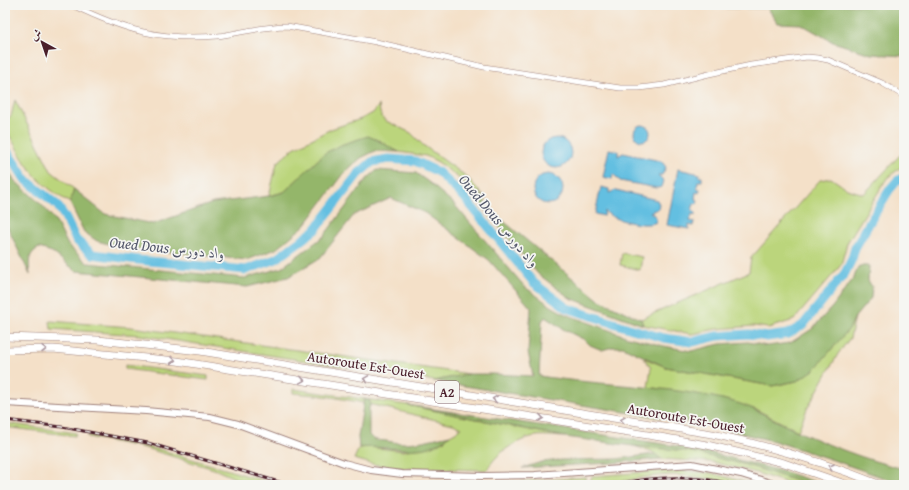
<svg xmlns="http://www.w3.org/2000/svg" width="909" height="490" viewBox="0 0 909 490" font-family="'Gentium Book Plus',Amiri,serif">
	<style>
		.green { fill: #bbd57b; stroke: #827a53 }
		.forest { fill: #94b66b; stroke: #6f6a4b }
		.water { fill: #63bfe1; stroke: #566f86 }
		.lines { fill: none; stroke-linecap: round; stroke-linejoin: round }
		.river { stroke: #63bfe1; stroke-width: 9 }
		.minor-casing { stroke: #9f807a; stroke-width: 6 }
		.major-casing { stroke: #9f807a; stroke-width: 8 }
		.highway-casing { stroke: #9f807a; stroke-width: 8 }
		.minor { stroke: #fff; stroke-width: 5 }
		.major { stroke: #fff; stroke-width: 6 }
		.highway { stroke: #fff; stroke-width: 7 }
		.rail-casing { stroke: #4a1f2b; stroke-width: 3 }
		.rail { stroke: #f6f6f2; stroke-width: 1.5; stroke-dasharray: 4.5; stroke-linecap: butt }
		.oneway { stroke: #ae9aa0 }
		.labels { text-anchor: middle; stroke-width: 3.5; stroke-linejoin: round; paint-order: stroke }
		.shield { fill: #f6f6f2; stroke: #7e6067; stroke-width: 1 }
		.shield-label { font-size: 13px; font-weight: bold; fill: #4a1f2b }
		.street-label { font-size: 14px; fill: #4a1f2b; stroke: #f6f6f2 }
		.water-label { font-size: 15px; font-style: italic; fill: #53576b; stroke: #f6f6f2 }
	</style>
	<rect width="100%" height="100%" fill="#f6f6f2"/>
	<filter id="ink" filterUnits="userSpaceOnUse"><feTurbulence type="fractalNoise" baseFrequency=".025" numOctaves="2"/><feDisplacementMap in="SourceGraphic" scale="8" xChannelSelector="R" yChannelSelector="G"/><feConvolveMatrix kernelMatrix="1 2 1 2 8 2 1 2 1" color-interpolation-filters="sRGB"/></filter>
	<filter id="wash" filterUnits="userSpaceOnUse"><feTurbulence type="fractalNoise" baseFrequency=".012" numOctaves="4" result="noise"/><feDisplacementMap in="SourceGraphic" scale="16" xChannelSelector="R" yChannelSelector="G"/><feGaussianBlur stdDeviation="0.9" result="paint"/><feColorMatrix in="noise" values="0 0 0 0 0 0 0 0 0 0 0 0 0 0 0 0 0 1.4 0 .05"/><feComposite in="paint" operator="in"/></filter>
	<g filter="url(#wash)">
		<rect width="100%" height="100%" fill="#f4e0c8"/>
		<g class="green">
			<path d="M15,100L51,171L74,189L70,203C43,186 30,174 15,145C10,137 5,129 5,120L11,116Z"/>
			<polygon points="379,105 380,113 384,120 411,133 423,145 467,177 486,199 438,162 426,156 399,152 390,148 379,140 301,178 284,192 269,196 277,163 294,148 331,129 361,119 373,113"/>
			<polygon points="904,154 904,167 900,168 887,178 847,243 841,265 794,320 768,328 754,326 716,329 692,334 643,325 641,319 749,272 751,258 820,180 831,178 847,189 864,194 899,156"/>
			<polygon points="622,253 642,257 640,270 620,265"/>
			<polygon points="855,317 850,338 838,354 807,409 798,431 757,410 735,403 648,387 651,368 644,358 666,367 772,386 797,381 849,329"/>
			<polygon points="50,321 131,327 469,374 434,381 140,335 51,329"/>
			<polygon points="125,365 208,376 208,380 125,369"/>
			<path d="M293,389L407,405L565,437C555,437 541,434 531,437C514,442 495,454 487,470L396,468L372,464L354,459L359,448L369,447L404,451L444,441L450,435L462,428L453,424C399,412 348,396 293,393Z"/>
			<polygon points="5,423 76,433 75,436 5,427"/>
			<polygon points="88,435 162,450 278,485 263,485 237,479 214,469 145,448 88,437"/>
			<path d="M633,446C694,447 752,466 809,485H794L753,472L712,462L661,459L651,451Z"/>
			<path d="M673,470L711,473L758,485C730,485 701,475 670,475C641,476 614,485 585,485L590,482L592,476Z"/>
			<path d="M586,477L585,480C570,489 523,485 503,485L501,483Z"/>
			<polygon points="402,481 479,482 480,485 398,485"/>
		</g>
		<g class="forest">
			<polygon points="687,5 904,5 904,56 871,54 833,42 801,24 777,23 768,8 716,8"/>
			<path d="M368,136C380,140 388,147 399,152L375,151L361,158L346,171L305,225L276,249L247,260L120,247L97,241L84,232L70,203L74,189L105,214L153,224L213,203L269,196L284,192L325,153L343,144Z"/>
			<path d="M5,165L14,180L41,204L55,220L68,245L87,263L245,278L281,268L323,237L367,179L377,170L416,173L431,184L453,203L525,287L551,306L565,314L628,337L664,346L691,351L720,344L748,342L767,346L790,343L812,329L833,306L853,279L859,266H869L868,280L872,287L871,298L855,317L849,329L814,370L797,381L772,386L666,367L623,347H613L602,350L590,345L585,340L563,329L545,317L542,321L539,376C604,386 671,385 734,402C756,408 773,420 793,429C828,445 866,460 904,469V485L830,459L774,441L705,425L434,381L469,374H492L533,376L528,352L531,308L489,260L425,213L391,198L354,215L320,258L288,277L247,287L76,271L52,252L39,248C27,254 29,264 30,275L5,222Z"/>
			<polygon points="463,183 486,199 484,205 599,300 641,319 643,325 570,298 538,274"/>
			<path d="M364,399L369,400L371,404L369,408V435C374,441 378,440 386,441C412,446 425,440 450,435C424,460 391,444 359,448L358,437Z"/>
			<polygon points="407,405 696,449 785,472 825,485 809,485 751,466 688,451 633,446 565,437"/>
			<polygon points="655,454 661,459 610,463 522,468 542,462 562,460 616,459"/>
		</g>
		<g class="water">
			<circle cx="642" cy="133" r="8"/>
			<circle cx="556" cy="153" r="15"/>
			<polygon points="609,149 618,151 618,156 623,153 661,161 666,167 662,175 658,175 664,181 662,187 657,188 620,181 613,174 612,179 603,177"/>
			<polygon points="678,169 700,174 699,177 702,177 702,181 698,181 697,188 700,189 699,193 696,192 695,199 698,200 697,204 694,203 692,211 695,211 695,215 692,214 690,221 694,222 693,226 689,225 689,229 667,225"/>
			<circle cx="548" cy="189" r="15"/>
			<path d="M601,187L609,189V193L616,190L657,200L659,204L658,209L650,212L656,217V222C647,228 611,220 605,211L604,216L595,214Z"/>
		</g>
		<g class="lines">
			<polyline class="river" points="5,148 25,179 57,205 65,217 76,240 92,254 138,260 246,270 276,259 315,230 358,174 372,162 388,159 415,161 438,172 464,197 534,283 567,308 632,329 664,338 692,342 717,336 749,334 767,337 788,334 803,325 845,273 852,259 855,248 874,215 890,189 897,181 904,177"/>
		</g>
	</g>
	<g filter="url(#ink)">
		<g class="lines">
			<defs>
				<path id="minor" d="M72,5C124,30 159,41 218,36C241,33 264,26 287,26L376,42L484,67L620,88H639L664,85L709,74L751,65L807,57L818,58L828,60L882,83L904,96"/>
				<polyline id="major" points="5,403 146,411 210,417 238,424 344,463 371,470 402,474 483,476 535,475 692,464 741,474 777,485"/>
				<g id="highway">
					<path d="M5,337L98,340L200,351L712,434C770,446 826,463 881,485"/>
					<polyline points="5,350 53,349 177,361 654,436 707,445 784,463 848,485"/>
				</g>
			</defs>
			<use href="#minor" class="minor-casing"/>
			<use href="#major" class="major-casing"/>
			<use href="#highway" class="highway-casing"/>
			<use href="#minor" class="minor"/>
			<use href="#major" class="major"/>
			<use href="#highway" class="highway"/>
			<defs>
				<g id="rail">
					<polyline points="5,420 62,427 148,443 289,485"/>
					<path d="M613,485C653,476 696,475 736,485"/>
				</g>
			</defs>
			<use href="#rail" class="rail-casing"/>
			<use href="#rail" class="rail"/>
		</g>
		<defs><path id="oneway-chevron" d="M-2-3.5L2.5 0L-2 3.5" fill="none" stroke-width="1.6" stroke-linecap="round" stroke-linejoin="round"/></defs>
		<g class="oneway">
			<use href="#oneway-chevron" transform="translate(44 349)"/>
			<use href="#oneway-chevron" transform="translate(173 360) rotate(6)"/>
			<use href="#oneway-chevron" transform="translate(366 379) rotate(-171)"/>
			<use href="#oneway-chevron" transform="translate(302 380) rotate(9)"/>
			<use href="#oneway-chevron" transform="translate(495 399) rotate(-171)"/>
			<use href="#oneway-chevron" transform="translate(541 418) rotate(9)"/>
			<use href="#oneway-chevron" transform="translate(623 420) rotate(-171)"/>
			<use href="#oneway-chevron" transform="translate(831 467) rotate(-161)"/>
		</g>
	</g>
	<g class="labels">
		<rect class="shield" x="435" y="381" width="24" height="22" rx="3"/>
		<g class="shield-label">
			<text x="447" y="397">A2</text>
		</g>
		<g class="street-label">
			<text transform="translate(366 365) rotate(9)" y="5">Autoroute Est-Ouest</text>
			<text transform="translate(686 418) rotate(10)" y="5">Autoroute Est-Ouest</text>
		</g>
		<g class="water-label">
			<text transform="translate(499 221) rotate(50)" y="5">Oued Dous واد دورس</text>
			<text transform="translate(167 248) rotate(6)" y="5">Oued Dous واد دورس</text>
		</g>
	</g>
	<rect width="909" height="490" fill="none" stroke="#f6f6f2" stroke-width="20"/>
	<g transform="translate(42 42) rotate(320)" stroke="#f6f6f2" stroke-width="3" paint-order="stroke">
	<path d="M0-3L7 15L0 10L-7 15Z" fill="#4a1f2b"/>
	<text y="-6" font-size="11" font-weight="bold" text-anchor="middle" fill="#4a1f2b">ش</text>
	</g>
</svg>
